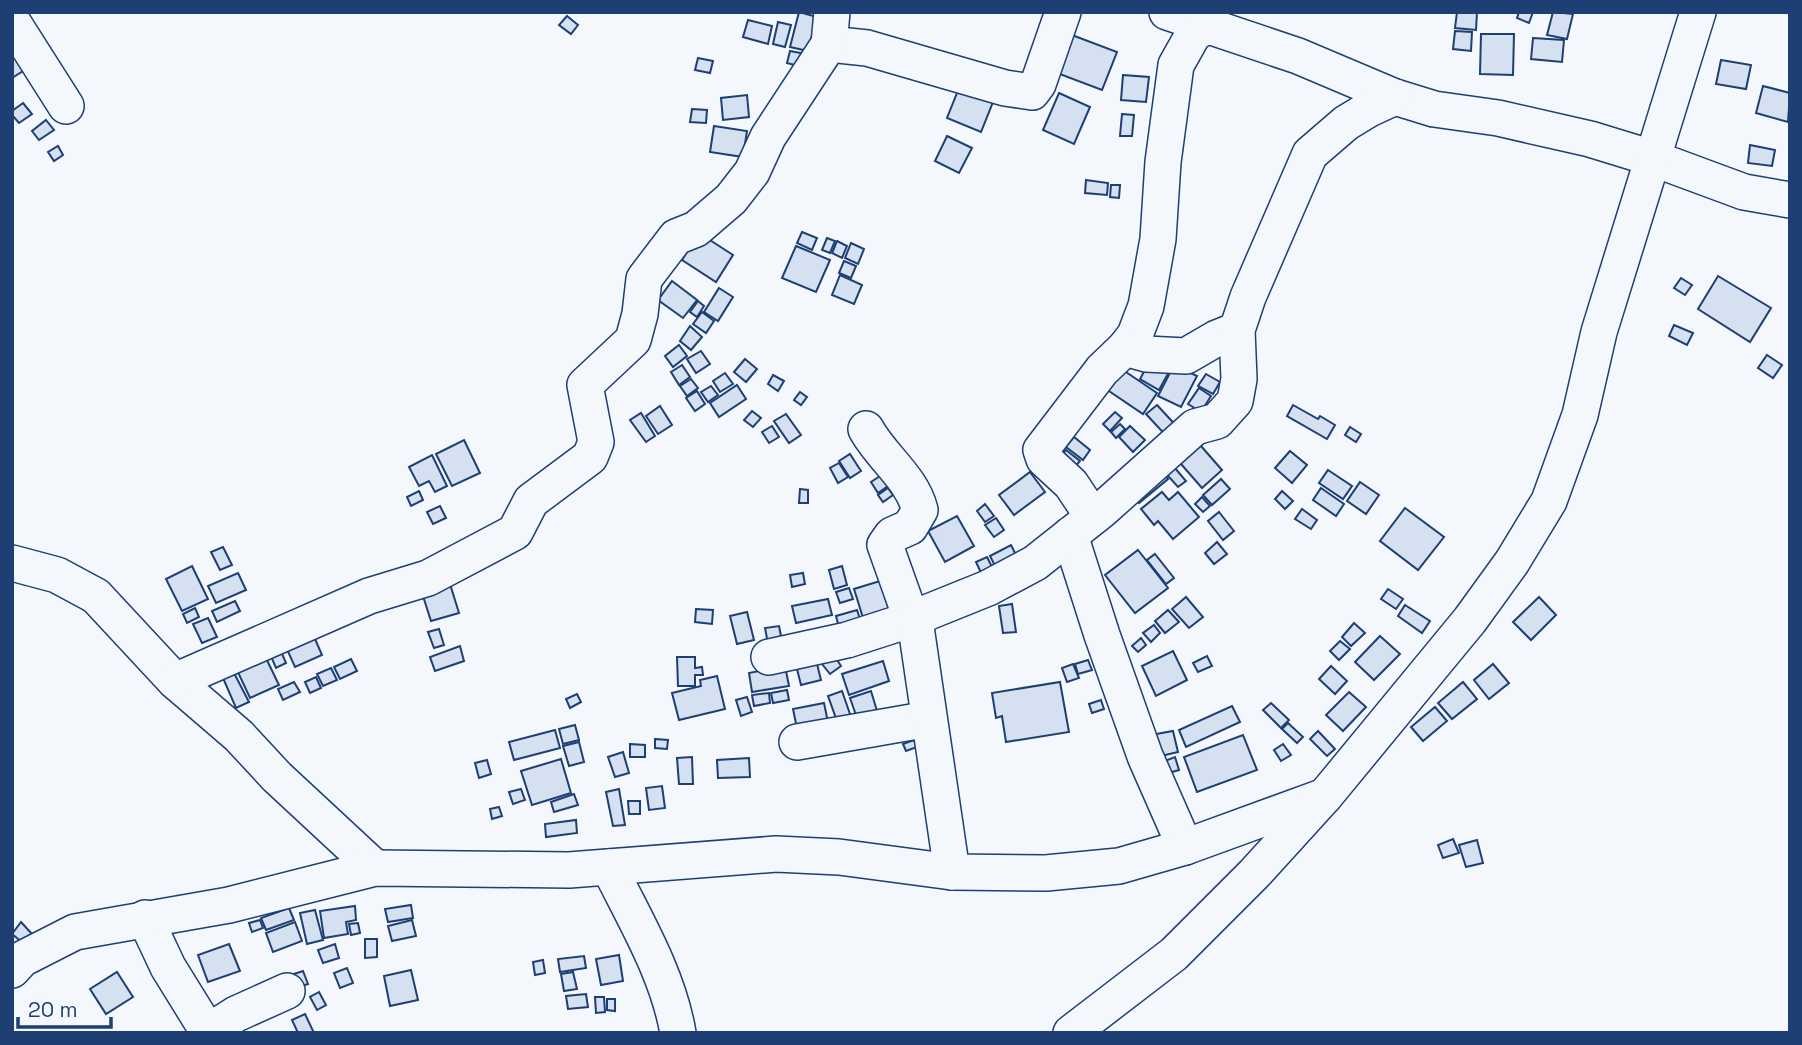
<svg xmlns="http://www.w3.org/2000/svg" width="1802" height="1045" viewBox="0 0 1802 1045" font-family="'Space Grotesk',sans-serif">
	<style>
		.building { fill: #d5e0f0; stroke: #1d3f73; stroke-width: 2 }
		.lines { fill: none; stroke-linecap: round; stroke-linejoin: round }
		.minor-casing { stroke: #1d3f73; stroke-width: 38 }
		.minor { stroke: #f4f7fb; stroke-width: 35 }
	</style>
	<rect width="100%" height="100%" fill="#f4f7fb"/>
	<g class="building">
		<polygon points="799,12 817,17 808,51 790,47"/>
		<polygon points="1457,12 1477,12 1476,30 1455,28"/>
		<polygon points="1519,12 1533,12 1529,23 1517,18"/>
		<polygon points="1553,12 1573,14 1567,39 1547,35"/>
		<polygon points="567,16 578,25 571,34 559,25"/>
		<polygon points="748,20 772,26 768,44 743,37"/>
		<polygon points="778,22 791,25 785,47 773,44"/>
		<polygon points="1455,31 1472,32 1471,51 1453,49"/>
		<polygon points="1064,32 1117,52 1102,90 1049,70"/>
		<polygon points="1481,34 1514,34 1513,75 1480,74"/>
		<polygon points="1533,38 1564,40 1562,62 1531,59"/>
		<polygon points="12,39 31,66 12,78"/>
		<polygon points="790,51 806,54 802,67 787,63"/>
		<polygon points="698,58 713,61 710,73 695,70"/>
		<polygon points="1721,60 1751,65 1746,89 1716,84"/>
		<polygon points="1123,75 1149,77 1146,102 1121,100"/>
		<polygon points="1763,86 1790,93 1788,122 1756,113"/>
		<polygon points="959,88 993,102 981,132 947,118"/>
		<polygon points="1059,93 1090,107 1074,144 1043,130"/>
		<polygon points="747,95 749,117 723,120 721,98"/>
		<polygon points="23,103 32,114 19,123 12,115 12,111"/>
		<polygon points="692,109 707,110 706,123 690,122"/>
		<polygon points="1122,114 1134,115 1132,136 1120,136"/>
		<polygon points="46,120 54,130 39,140 32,131"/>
		<polygon points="714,126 747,131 743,157 710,152"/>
		<polygon points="947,136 972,148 959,173 935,161"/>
		<polygon points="1750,145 1775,150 1772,166 1748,163"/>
		<polygon points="58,146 63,155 54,161 48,152"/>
		<polygon points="1086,180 1108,183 1107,195 1085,193"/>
		<polygon points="1111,185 1120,185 1119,198 1110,197"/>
		<polygon points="802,232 817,238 812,250 797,243"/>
		<polygon points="699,233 733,255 716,282 682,260"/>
		<polygon points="827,238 835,241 830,253 822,250"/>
		<polygon points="837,241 847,246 842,258 832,253"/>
		<polygon points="851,243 864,249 858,264 845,258"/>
		<polygon points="796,246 830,260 816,292 782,278"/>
		<polygon points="844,261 856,266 851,278 839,273"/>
		<polygon points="840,275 862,285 854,304 832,295"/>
		<polygon points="1718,276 1771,308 1750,342 1698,309"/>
		<polygon points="1681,278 1692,285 1685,295 1674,288"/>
		<polygon points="672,281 697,300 683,318 658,300"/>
		<polygon points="719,288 733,297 718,321 704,312"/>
		<polygon points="698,301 704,306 697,317 690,312"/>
		<polygon points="702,312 714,321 706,333 693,324"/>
		<polygon points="1674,325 1693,333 1687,345 1669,336"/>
		<polygon points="690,326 702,337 691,350 680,341"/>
		<polygon points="679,345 687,356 673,367 665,356"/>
		<polygon points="701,351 710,364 696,373 687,359"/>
		<polygon points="1767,355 1782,365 1773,378 1758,368"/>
		<polygon points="745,359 757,369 746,382 734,372"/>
		<polygon points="1151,359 1170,370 1159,390 1140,379"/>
		<polygon points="682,365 690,377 679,385 671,372"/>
		<polygon points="1174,365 1197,376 1181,407 1158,396"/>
		<polygon points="1120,368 1157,393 1143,414 1106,389"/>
		<polygon points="725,373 733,384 720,392 713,381"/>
		<polygon points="1206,374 1220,382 1213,394 1198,386"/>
		<polygon points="773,375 784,381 778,391 768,384"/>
		<polygon points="691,379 698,388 687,396 680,386"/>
		<polygon points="737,385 746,399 719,417 710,403"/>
		<polygon points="711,386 718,395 708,402 701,392"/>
		<polygon points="1199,388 1211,396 1201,412 1188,404"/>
		<polygon points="697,391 705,404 695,411 686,398"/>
		<polygon points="800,392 807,397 801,405 794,400"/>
		<polygon points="1157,405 1181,431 1170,440 1146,414"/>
		<polygon points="1293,405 1318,419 1320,416 1335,425 1327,439 1287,416"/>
		<polygon points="660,406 672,425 658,434 646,416"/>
		<polygon points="752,411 761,418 753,427 744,420"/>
		<polygon points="1115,412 1122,418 1110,431 1103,424"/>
		<polygon points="641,413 655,436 646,442 630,420"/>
		<polygon points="786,414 801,435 789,443 774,421"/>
		<polygon points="1120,424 1125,429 1116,438 1111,432"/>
		<polygon points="772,426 779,437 769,443 762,432"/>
		<polygon points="1130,426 1145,440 1133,452 1119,437"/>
		<polygon points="1350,427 1361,434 1356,442 1345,435"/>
		<polygon points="1074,437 1090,450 1083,460 1066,447"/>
		<polygon points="1194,438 1222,470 1202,488 1174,456"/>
		<polygon points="464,440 480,473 452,486 436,454"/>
		<polygon points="1066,450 1080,461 1075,467 1062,455"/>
		<polygon points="1290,451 1307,465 1292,483 1275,468"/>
		<polygon points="850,454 861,471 850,478 839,461"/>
		<polygon points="432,455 447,486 435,492 429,481 419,486 409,467"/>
		<polygon points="1169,461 1186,481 1178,487 1161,468"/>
		<polygon points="839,463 848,477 838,483 830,468"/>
		<polygon points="1159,468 1168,479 1139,503 1130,492"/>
		<polygon points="1328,470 1352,486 1343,499 1319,483"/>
		<polygon points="1030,472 1045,492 1014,515 999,495"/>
		<polygon points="880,476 888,486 878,493 871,482"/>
		<polygon points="1221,479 1230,489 1212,505 1203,495"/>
		<polygon points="1360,482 1379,495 1366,514 1347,501"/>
		<polygon points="888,488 893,495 883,502 878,495"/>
		<polygon points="1321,488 1344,504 1336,516 1313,500"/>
		<polygon points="800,489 808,490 808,503 799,503"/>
		<polygon points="419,491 423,500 411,506 407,497"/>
		<polygon points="1282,491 1293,501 1285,509 1275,499"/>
		<polygon points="1162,492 1169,500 1178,492 1199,517 1173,539 1158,521 1154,525 1141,509"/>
		<polygon points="1202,497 1210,506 1203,512 1195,504"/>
		<polygon points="985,504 994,516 985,522 977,511"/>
		<polygon points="440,506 446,518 433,524 427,512"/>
		<polygon points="1405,508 1444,537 1418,570 1380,541"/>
		<polygon points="1302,509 1317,520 1311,529 1295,519"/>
		<polygon points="1219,512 1234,531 1223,540 1208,521"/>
		<polygon points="957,516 974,546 945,562 928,531"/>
		<polygon points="996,518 1004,530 994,537 985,525"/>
		<polygon points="1217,542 1227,554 1214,564 1205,553"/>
		<polygon points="1011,545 1019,561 998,572 990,556"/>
		<polygon points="223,547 232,565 220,570 211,552"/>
		<polygon points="1138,550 1168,588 1135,613 1105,575"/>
		<polygon points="1155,554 1174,578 1166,584 1147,560"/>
		<polygon points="987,557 995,573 984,579 976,562"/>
		<polygon points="192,566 208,599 182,611 166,579"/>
		<polygon points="842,566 847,585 834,589 829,570"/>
		<polygon points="238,573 246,590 216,603 208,586"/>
		<polygon points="803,573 805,584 792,587 790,575"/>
		<polygon points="880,581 890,613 864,621 854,589"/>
		<polygon points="450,584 459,613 431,621 422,593"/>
		<polygon points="849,588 853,599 840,603 836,592"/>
		<polygon points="1388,589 1403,599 1396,609 1381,599"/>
		<polygon points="1186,597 1203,617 1189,628 1172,609"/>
		<polygon points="1539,597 1556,615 1531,640 1513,622"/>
		<polygon points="828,599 832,615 796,623 792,606"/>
		<polygon points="235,601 240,611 217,622 212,611"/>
		<polygon points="1012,604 1016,632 1003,633 999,606"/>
		<polygon points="1405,605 1430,621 1422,633 1398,616"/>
		<polygon points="195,608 199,617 187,623 183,614"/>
		<polygon points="696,609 713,610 712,624 695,622"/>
		<polygon points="857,610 862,625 840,632 836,616"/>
		<polygon points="1168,610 1179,622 1165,633 1155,621"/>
		<polygon points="747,612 754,640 737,644 730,616"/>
		<polygon points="208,618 217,637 202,643 193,624"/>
		<polygon points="1354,623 1365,633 1351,646 1342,637"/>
		<polygon points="1154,625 1160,633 1151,642 1143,633"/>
		<polygon points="779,626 783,646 769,649 765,628"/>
		<polygon points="439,629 444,645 434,648 428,632"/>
		<polygon points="312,632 322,655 295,667 285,645"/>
		<polygon points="1380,636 1400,654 1374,680 1355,662"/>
		<polygon points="1141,638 1146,645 1138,652 1132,646"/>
		<polygon points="1340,641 1350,649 1339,660 1330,651"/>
		<polygon points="460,646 464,661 435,671 430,657"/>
		<polygon points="280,649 286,663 276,668 270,654"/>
		<polygon points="1173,651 1187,680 1156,696 1142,666"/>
		<polygon points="264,654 279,685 250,698 236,668"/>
		<polygon points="834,655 841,666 830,674 822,664"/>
		<polygon points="1207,656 1212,666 1198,672 1193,663"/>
		<polygon points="677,657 695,657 695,668 702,667 703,675 695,675 695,686 678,686"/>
		<polygon points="351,659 357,671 340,679 334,667"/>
		<polygon points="1088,660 1092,670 1078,674 1075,664"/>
		<polygon points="883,661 889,681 849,695 842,674"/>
		<polygon points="817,664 821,680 801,685 797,669"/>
		<polygon points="1073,664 1079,678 1067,682 1062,668"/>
		<polygon points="1493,664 1509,683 1489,699 1474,680"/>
		<polygon points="785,666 789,686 752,692 749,673"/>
		<polygon points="1331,666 1347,681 1335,694 1319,679"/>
		<polygon points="331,668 337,680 323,686 317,674"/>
		<polygon points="234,673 249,702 236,708 223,678"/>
		<polygon points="717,676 725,709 679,720 672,693 701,686 700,680"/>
		<polygon points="316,677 321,688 310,693 305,682"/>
		<polygon points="294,682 300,692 283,700 278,689"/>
		<polygon points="1060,682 1069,732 1006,742 1002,716 996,718 992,693"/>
		<polygon points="1463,682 1477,699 1452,719 1438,703"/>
		<polygon points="787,690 789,700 773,703 771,693"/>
		<polygon points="842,691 851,717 837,721 828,696"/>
		<polygon points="871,691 877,711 857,718 850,698"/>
		<polygon points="1349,692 1366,707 1343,731 1326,715"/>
		<polygon points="769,693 770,703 754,706 752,695"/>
		<polygon points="577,694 581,702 570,708 566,699"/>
		<polygon points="747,697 752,712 741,716 736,700"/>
		<polygon points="1101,700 1104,709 1092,713 1089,704"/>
		<polygon points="824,703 830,732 799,738 793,709"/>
		<polygon points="1271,703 1289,720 1281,728 1263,710"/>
		<polygon points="1232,706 1240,722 1186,747 1179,730"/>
		<polygon points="1435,707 1447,721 1423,741 1411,727"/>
		<polygon points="1288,723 1303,737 1297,743 1282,729"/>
		<polygon points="575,725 579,740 563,744 559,729"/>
		<polygon points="555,730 560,748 514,760 509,742"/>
		<polygon points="1173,731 1178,752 1161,756 1156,734"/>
		<polygon points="1318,731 1335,749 1327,756 1310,739"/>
		<polygon points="1243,735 1257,770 1197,792 1184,757"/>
		<polygon points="655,739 668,740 667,749 655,748"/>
		<polygon points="914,740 917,747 906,751 903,744"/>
		<polygon points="579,742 584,762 569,766 563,746"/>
		<polygon points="630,744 645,745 645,757 630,757"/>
		<polygon points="1283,744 1291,755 1281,761 1274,750"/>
		<polygon points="623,752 629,773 615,777 608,757"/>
		<polygon points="692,757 693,784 679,784 677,758"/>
		<polygon points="1175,757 1179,770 1165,774 1162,762"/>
		<polygon points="749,758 750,777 718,778 717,760"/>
		<polygon points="561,759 571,793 532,805 521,771"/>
		<polygon points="487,760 491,774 479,778 475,763"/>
		<polygon points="662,786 665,808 649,810 646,788"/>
		<polygon points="521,789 525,800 513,804 509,792"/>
		<polygon points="619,789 625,825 613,826 606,792"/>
		<polygon points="574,794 578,805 554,812 551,802"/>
		<polygon points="628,801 640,801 640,814 629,814"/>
		<polygon points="499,807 502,816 492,819 490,809"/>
		<polygon points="576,820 577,833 546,837 545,824"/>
		<polygon points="1453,839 1459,853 1443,858 1438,845"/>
		<polygon points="1477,840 1483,863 1466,867 1459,845"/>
		<polygon points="411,905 413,918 388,922 385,909"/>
		<polygon points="355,906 356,920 346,922 348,934 324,938 320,911"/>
		<polygon points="289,908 294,920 266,930 261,918"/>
		<polygon points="315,910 323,940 307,944 300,913"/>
		<polygon points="260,920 263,928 252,932 249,923"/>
		<polygon points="412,920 416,936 392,941 388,926"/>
		<polygon points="21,922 32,934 23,943 12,934"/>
		<polygon points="295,922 302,941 273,952 266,933"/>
		<polygon points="358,923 360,933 351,935 349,924"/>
		<polygon points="365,939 377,939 377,957 365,958"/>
		<polygon points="229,944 240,971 208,982 198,955"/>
		<polygon points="335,944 339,958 323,963 318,950"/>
		<polygon points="619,955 623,981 601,985 596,959"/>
		<polygon points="584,956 586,968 560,972 558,959"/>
		<polygon points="543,960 545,973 535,975 533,962"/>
		<polygon points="347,968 353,983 340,988 334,973"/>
		<polygon points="411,970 418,1000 390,1006 384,976"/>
		<polygon points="303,971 308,984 292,989 288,976"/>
		<polygon points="117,972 133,997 106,1014 90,989"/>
		<polygon points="573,972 577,989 564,991 561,974"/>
		<polygon points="319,992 326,1005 317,1010 310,997"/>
		<polygon points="586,994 588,1007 568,1009 566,996"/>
		<polygon points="595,997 604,997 605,1012 596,1013"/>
		<polygon points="607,999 615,999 615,1011 607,1010"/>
		<polygon points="305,1014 314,1033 298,1033 292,1020"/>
	</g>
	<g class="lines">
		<defs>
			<g id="minor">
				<polyline points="1167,12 1298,56 1395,97 1434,109 1498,118 1590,139 1652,158 1744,192 1790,200"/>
				<polyline points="12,21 66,106"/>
				<polyline points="829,44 867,48 1005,88 1032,92 1038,84 1063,12"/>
				<polyline points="1125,348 1135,335 1146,306 1158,239 1163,162 1176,65 1194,33 1209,25"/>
				<path d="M866,429C881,457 912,478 920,510L910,527L892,535L885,545L906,604L918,620"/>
				<polyline points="1093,517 1071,484 1044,459 1041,450 1102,370 1125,348 1146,354 1186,356 1217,338 1237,330"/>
				<polyline points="1070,535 1102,635 1145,756 1185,847"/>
				<polyline points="12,563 57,575 96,596 175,681 239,736 277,777 375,868"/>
				<polyline points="769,657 847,640 900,623 916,627"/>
				<polyline points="175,681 369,596 428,578 515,532 531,501 590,457 596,442 585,385 633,340 640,314 644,279 676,237 696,229 731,199 752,172 768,137 829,44 832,12"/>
				<polyline points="797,742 929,719"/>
				<path d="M609,867C635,920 668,974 678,1033"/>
				<polyline points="952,872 916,627 918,620 926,613 988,588 1035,563 1102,510 1195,427 1217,421 1235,401 1239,379 1237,330 1248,297 1310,154 1346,123 1369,109 1395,97"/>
				<polyline points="145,918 168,967 202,1022 214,1028 236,1014 287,991"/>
				<polyline points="12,970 22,959 75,932 229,905 375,868 569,870 776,854 839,857 952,872 1046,873 1119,866 1185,847 1325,796"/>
				<polyline points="1071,1033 1174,954 1254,874 1325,796 1470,620 1512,562 1549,501 1580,415 1599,332 1698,12"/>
			</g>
		</defs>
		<use href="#minor" class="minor-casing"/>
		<use href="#minor" class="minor"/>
	</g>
	<rect width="1802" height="1045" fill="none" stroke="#1d3f73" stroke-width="28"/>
	<path d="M18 1017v10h93v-10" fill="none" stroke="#1d3f73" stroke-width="3.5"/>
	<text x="28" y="1017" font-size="21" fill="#1d3f73" stroke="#f4f7fb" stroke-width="5" paint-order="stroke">20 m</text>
</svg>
